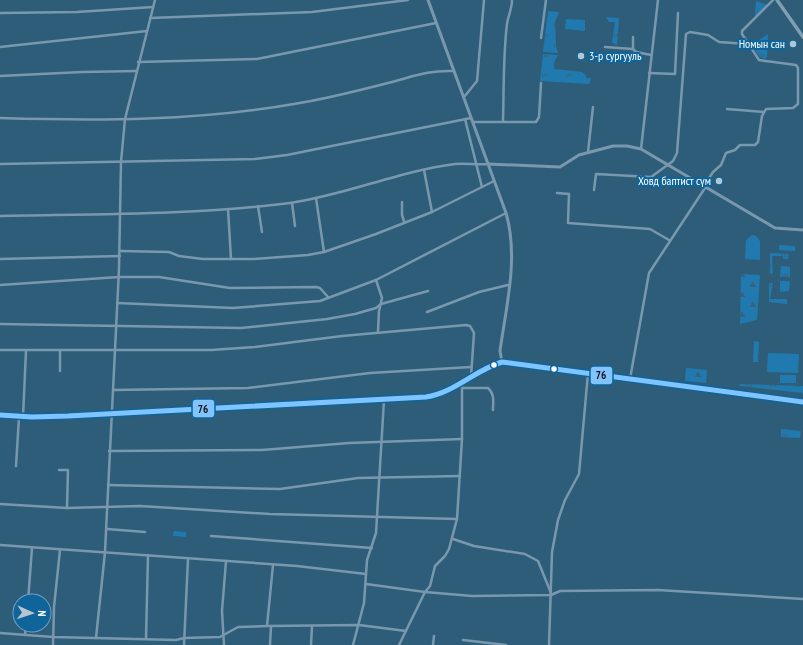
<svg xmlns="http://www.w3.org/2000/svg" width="803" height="645" viewBox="0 0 803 645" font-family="'PT Sans Narrow',sans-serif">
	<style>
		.grass { fill: url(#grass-tufts) }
		.forest { fill: url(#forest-firs) }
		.garden { fill: #207aaf }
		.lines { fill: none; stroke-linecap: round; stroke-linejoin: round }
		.minor { stroke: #7998ad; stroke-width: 2.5 }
		.tertiary { stroke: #7998ad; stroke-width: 3 }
		.secondary { stroke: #809eb1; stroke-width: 3.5 }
		.bus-1-casing { stroke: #0f6499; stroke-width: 8 }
		.bus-1 { stroke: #80c4ff; stroke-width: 5 }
		.poi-dot { fill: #b6c6d0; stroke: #0f6499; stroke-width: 1.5 }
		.bus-dot { fill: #fff; stroke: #0f6499; stroke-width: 1.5 }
		.labels { text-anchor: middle; stroke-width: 4; stroke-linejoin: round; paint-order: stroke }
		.poi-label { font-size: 12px; fill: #fff; stroke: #0f6499; text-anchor: end }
		.line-badge { stroke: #0f6499; stroke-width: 1.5 }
		.pale-badge-label { font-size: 11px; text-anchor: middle; font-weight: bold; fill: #111 }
	</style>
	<defs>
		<pattern id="grass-tufts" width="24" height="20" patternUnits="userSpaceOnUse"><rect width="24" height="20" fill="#207aaf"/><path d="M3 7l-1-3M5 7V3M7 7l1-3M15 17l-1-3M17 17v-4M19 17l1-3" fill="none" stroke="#36637e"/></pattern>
		<pattern id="forest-firs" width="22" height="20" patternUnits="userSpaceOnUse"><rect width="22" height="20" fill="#207aaf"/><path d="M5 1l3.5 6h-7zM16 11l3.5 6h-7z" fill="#36637e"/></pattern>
	</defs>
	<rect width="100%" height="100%" fill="#2e5d7a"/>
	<g class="grass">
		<polygon points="756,1 767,5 755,17"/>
		<polygon points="548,11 559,12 555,22 556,46 558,53 543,52"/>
		<polygon points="606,17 619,18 617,45 612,43 615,22 609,22"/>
		<polygon points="768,34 767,57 764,59 759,56 752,45"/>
		<polygon points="543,54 558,55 554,62 554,69 582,72 586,75 586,78 591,78 589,84 540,81"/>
		<polygon points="779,245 795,246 795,251 779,250"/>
		<polygon points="770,253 789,254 788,259 783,259 783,256 772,256 773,274 770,273"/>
		<polygon points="781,266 790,267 790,277 780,277"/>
		<polygon points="780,281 790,281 789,291 780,292"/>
		<polygon points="769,283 773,283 770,299 787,299 787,304 769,302"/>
		<polygon points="754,341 759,342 758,362 753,362"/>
		<polygon points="739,384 803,386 803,393 740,386"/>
		<polygon points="781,429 801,431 800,438 781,437"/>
	</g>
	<g class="forest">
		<polygon points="741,274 760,275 757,320 740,324"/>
		<polygon points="686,368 707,370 706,383 685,381"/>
	</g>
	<g class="garden">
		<polygon points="566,19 585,20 585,31 565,29"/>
		<polygon points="752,235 756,236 760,241 760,260 745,259 746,240"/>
		<polygon points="768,353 799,354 798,373 767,372"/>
		<rect x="780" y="375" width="16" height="8"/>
		<polygon points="174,531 186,532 186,537 173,536"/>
	</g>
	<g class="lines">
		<g class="minor">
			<polyline points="0,13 77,12 153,7"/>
			<polyline points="150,18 312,12 408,0"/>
			<polyline points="633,37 633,49 636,52 651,55"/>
			<polyline points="541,38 546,0"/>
			<polyline points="0,47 147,31"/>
			<polyline points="605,47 633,49"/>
			<polyline points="138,62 257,59 436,23"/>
			<polyline points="649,73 675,74 678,13"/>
			<polyline points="0,76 82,72 136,71"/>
			<polyline points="464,97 477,81 484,0"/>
			<polyline points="727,109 764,112"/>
			<path d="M0,118C98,121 197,121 294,104C326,99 357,91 388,83C412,77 428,70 453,71"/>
			<polyline points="465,119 482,187"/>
			<path d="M503,121C504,89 503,56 507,24C508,16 512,9 512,0"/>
			<polyline points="473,122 536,122 539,117 541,83"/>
			<polyline points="641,149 658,0"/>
			<polyline points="588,152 593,107"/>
			<polyline points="0,164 255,159 287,155 471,118"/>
			<polyline points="424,170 432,212"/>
			<polyline points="704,186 713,172 721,165 726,153 735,150 740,145 755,145 758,142 762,116 766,109 793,108 798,104 798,68 796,65 759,60 742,34 742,31 773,0"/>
			<polyline points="594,190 596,174 651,177 673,161 677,153 686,34 690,32 708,35 719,42 747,44"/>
			<polyline points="557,193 569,194 568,223 650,229 669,240"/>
			<polyline points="316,198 324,252"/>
			<polyline points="402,202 402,215 404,221"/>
			<polyline points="292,203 295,226"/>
			<polyline points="258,206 262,232"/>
			<polyline points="228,209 231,259"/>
			<path d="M0,216C97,214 194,215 290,203C346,195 399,171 455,164C466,163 477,165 488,164"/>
			<polyline points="120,251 169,252 179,256 203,259 254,259 308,255 324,252 376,234 432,212 494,181"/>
			<polyline points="0,259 120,256"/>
			<polyline points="376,280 382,298 379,311 378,332"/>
			<polyline points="0,285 119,277 159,277 230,288 316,287 320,288 328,297"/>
			<polyline points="117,303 233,308 320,301 376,280 506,213"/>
			<polyline points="427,312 479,292 508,285"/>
			<polyline points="0,324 241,328 327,319 355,314 376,308 381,304 428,291"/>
			<polyline points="0,350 211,350 255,347 342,336 466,325 470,326 474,333 471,377"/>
			<polyline points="60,350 60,371"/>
			<polyline points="630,379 649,273 705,188"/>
			<path d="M462,388H488C495,394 493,402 493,410"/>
			<polyline points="113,390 248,388 370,373 471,367"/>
			<path d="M0,415L32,417L68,416L426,397C454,393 475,370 502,362"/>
			<polyline points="23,417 26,351"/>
			<polyline points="109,451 262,450 349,443 462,439"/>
			<polyline points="16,466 19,417"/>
			<polyline points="59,470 68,470 67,508"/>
			<polyline points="108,485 280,489 358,478 460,476"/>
			<polyline points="0,504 67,508 140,506 270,514 457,519"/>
			<polyline points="107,529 145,532"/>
			<polyline points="211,536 372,548"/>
			<polyline points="453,539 474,546 525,554 538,561 551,593"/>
			<polyline points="0,545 297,566 366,574"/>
			<polyline points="366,584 425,592 472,596 551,595 560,591 658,590 803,599"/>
			<polyline points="28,601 32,548"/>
			<polyline points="267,626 273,565"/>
			<polyline points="0,633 53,637 176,640 184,638 220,637 238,627 267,626 359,625 406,631"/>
			<polyline points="25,635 26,625"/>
			<polyline points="96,638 105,552 119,269 121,162 125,119 155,0"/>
			<polyline points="146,639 148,555"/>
			<polyline points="463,640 506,645"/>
			<polyline points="53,645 54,607 60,550"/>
			<polyline points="184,645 188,559"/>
			<polyline points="224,645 222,611 226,561"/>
			<polyline points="270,645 271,626"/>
			<polyline points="311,645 312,626"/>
			<polyline points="353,645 364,603 367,560 376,533 384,400"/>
			<polyline points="399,645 425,592 430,586 435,566 445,556 449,549 457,519 462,439 462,383"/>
			<polyline points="433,645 434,636"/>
			<polyline points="549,645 552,552 558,520 565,500 579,474 588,373"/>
		</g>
		<g class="tertiary">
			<path d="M428,0L506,213C519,258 506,307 500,351L502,362L803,402"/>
			<polyline points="488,164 560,167 579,155 613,146 627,146 641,149 775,228 803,230"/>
		</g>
		<polyline class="secondary" points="777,0 803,37"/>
		<defs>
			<path id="bus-1" d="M0,415L32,417L68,416L426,397C454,393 475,370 502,362L803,402"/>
		</defs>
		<use href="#bus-1" class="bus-1-casing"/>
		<use href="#bus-1" class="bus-1"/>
	</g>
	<g class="poi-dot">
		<circle cx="793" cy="44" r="4"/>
		<circle cx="581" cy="56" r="4"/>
		<circle cx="719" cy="181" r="4"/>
	</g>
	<g class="bus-dot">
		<circle cx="494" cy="365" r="3.5"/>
		<circle cx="554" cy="369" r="3.5"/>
	</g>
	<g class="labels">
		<g class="poi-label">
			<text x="785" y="48">Номын сан</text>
			<text x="589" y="60" text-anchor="start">3-р сургууль</text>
			<text x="711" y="185">Ховд баптист сүм</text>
		</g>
	</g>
	<g class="line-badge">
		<rect x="590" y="366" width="23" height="19" rx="4" fill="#80c4ff"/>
		<rect x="192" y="399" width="23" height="19" rx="4" fill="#80c4ff"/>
	</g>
	<g class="pale-badge-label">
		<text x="601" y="379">76</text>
		<text x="203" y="413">76</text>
	</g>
	<g transform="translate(32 613) rotate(93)"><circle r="19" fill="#0f6499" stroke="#6fa2c2"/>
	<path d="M0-3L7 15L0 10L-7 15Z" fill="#b6c6d0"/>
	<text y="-6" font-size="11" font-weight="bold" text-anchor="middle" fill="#ffffff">N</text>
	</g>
</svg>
